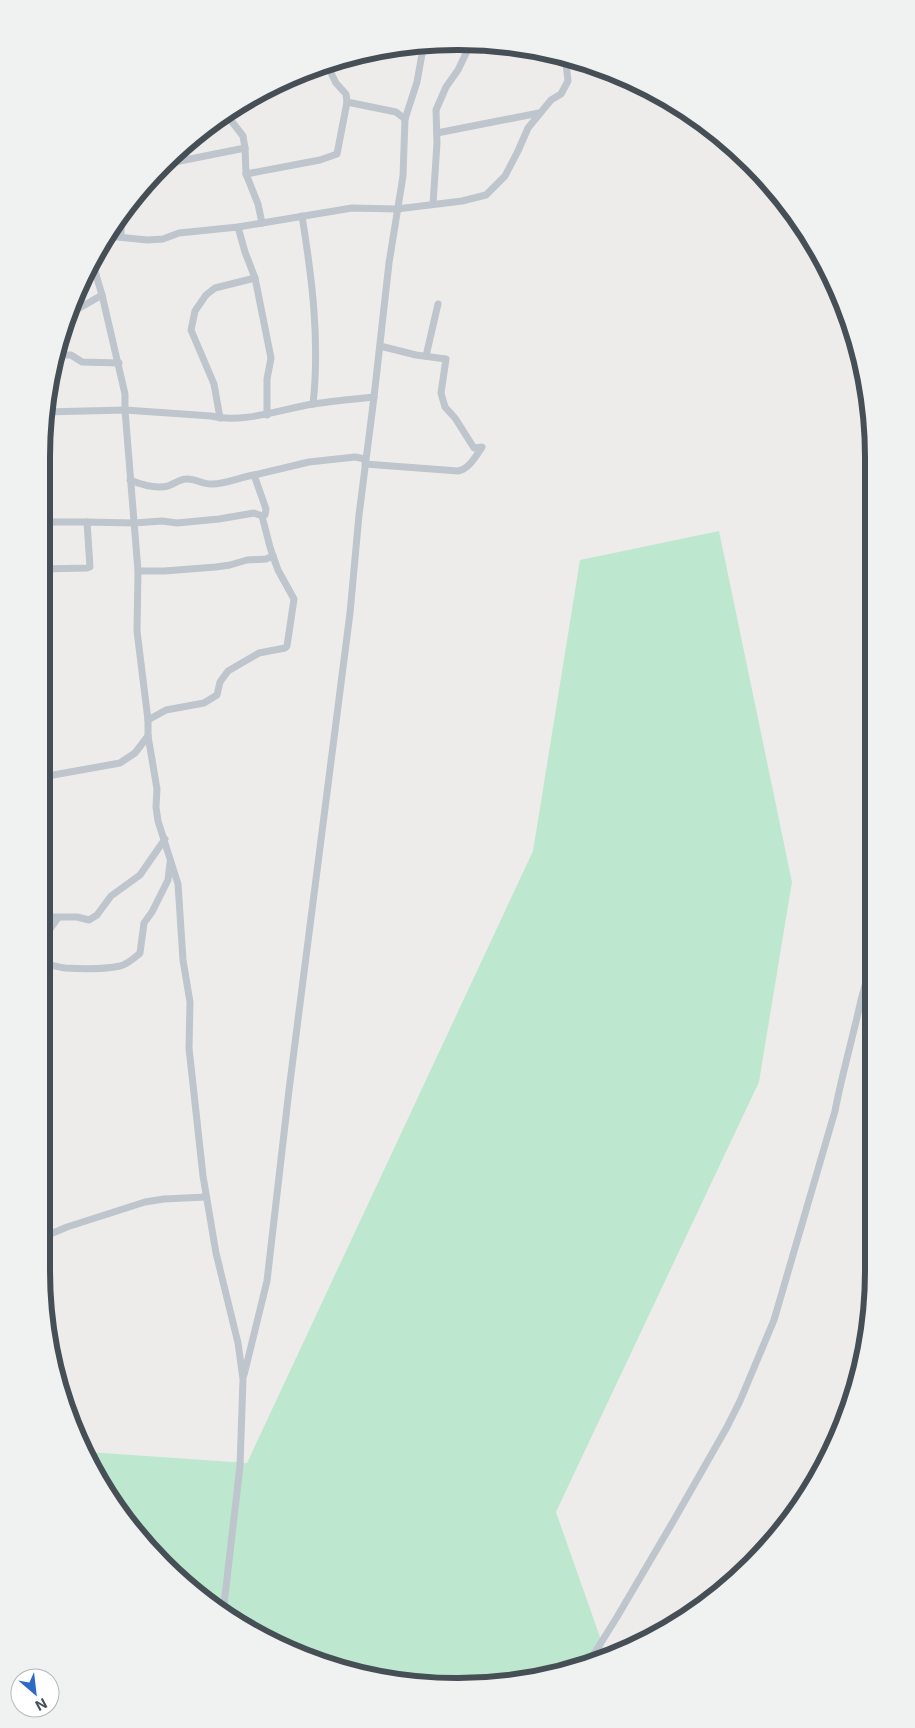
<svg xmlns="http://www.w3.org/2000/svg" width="915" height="1728" viewBox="0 0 915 1728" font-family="Inter,sans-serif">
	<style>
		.green { fill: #bde8cf }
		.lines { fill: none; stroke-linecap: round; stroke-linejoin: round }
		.street { stroke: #bec5cc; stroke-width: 7 }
		.rim { fill: none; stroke: #464e56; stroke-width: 6 }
	</style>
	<rect width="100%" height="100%" fill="#eeeceb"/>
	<polygon class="green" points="719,531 792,882 759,1082 556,1512 607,1657 485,1686 350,1673 226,1617 127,1524 89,1452 247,1463 533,851 580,560"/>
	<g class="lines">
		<g class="street">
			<polyline points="326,63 336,83 346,94 347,102 396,112 405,119"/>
			<polyline points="226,114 243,136 245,148"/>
			<polyline points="437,133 539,113"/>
			<polyline points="165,164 245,148 246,174 258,204 262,223"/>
			<polyline points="246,174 320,160 337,154 347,102"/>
			<polyline points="433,204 437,143 436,110 446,87 458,70 471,43"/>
			<polyline points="121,215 121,237"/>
			<path d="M302,216C312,278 320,341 313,404"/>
			<polyline points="238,227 245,252 255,278 271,358 267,379 267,415"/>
			<polyline points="108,236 147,240 163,239 179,233 238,227 352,208 397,209 462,201 486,195 505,176 518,151 528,128 551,100 561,94 568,81 565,55"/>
			<polyline points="92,261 102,295 125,394 125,410 138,571 137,631 148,720 148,736 157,789 156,807 158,821 178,884 183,960 190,1002 189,1048 203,1176 216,1253 238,1343 243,1379 240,1466 223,1613"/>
			<polyline points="69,314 102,295"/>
			<polyline points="55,355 71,355 82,362 119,363"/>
			<polyline points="426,356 438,304"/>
			<path d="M45,412L125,410L211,416C242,424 283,409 313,404C334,401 354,399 374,397"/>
			<polyline points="220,418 214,384 191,330 195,311 206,295 215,288 255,278"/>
			<path d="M365,464L458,471C469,469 476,456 482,447L474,448L455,418L445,407L441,393L446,359L416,355L380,346"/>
			<path d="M130,480C142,485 155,489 168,486C174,484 180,479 186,479C195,478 203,485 212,484C227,484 240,477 254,475"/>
			<polyline points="42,522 87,522"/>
			<polyline points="42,569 87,568 90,567 87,522 134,523 162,521 177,523 219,519 254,513 262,516 265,515 266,509 254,475 309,462 355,457 365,459"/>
			<polyline points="138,571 164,571 216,567 230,565 247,560 266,559 273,556 270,547 262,516"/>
			<polyline points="148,720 166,710 204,703 217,695 220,682 228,671 259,653 285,648 287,646 294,599 278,570 273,556"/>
			<polyline points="42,777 120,763 135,753 148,736"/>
			<polyline points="42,917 77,917 89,920 97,915 111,896 140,875 165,839"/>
			<polyline points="42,940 58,918"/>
			<path d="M42,964C50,964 57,967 65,968C80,969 105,969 120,966C128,964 134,958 140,953L144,923L152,912L168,880L170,863"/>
			<polyline points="41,1238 67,1227 145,1202 164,1199 206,1197"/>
			<polyline points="244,1375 267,1281 289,1090 350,613 359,515 374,397 389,263 403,176 405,119 417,82 422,54 420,44"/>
			<path d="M589,1662L617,1617L674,1520L727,1427L740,1401L774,1320L835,1111C842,1074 853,1037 861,1000C864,989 868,977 869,966C872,945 864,922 872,901"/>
		</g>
	</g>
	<path d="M0 0H915V1728H0ZM457 50H458A407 407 0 0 1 865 457V1271A407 407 0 0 1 458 1678H457A407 407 0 0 1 50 1271V457A407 407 0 0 1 457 50Z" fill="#f0f1f1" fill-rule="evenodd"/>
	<path class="rim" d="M457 50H458A407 407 0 0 1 865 457V1271A407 407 0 0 1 458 1678H457A407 407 0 0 1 50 1271V457A407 407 0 0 1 457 50Z"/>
	<g transform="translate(35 1693) rotate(152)"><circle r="24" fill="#ffffff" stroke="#b5b8bb"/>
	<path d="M0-4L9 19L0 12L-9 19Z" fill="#2d6bc7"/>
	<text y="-8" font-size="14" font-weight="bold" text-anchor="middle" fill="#464e56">N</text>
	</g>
</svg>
